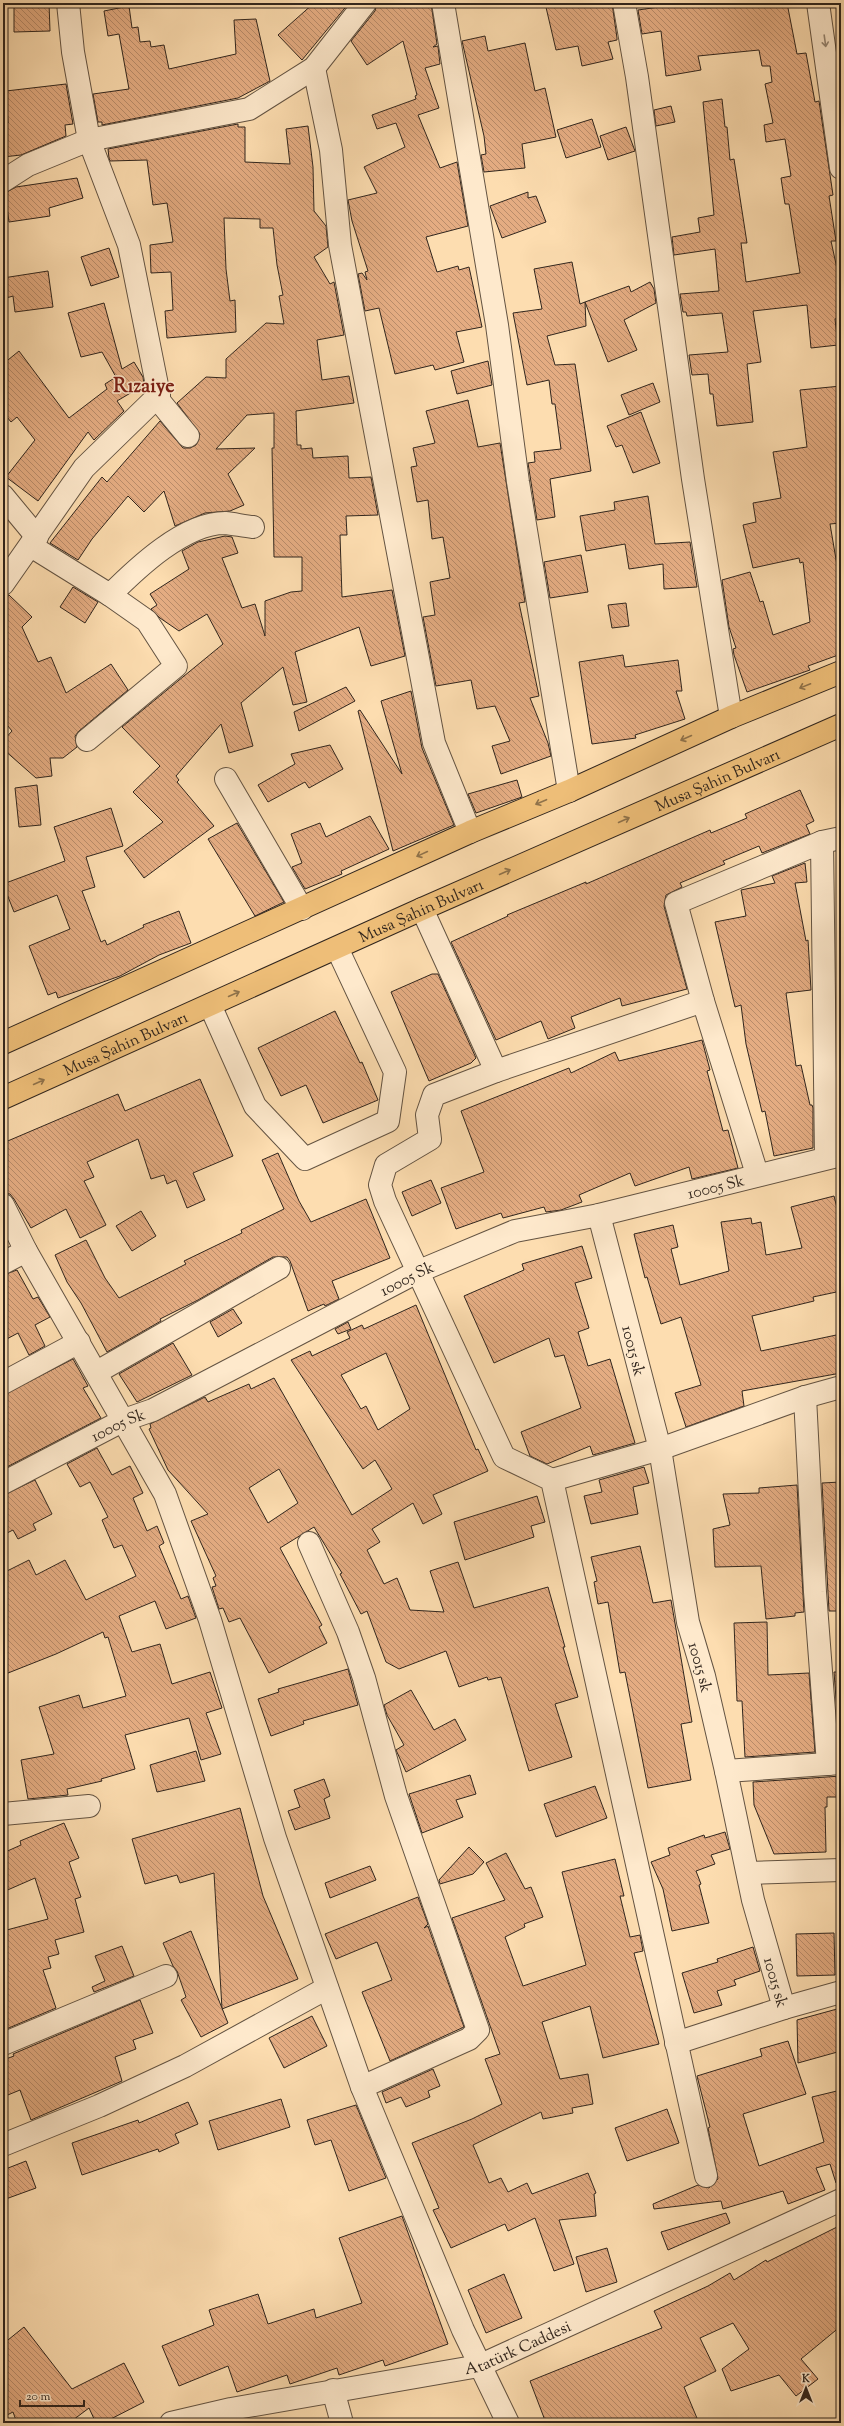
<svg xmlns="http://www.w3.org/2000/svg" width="844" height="2426" viewBox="0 0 844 2426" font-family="'Sorts Mill Goudy',serif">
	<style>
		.building { fill: url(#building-back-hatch); stroke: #30251d; fill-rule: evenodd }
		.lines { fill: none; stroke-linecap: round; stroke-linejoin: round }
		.minor-casing { stroke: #635342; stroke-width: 24 }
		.major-casing { stroke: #30251d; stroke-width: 24 }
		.minor { stroke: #fee9cc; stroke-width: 22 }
		.major { stroke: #eebe78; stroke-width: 22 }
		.oneway { stroke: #978774 }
		.oneway2 { stroke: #8f724a }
		.labels { text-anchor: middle; stroke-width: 3; stroke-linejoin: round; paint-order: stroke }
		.street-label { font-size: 16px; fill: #30251d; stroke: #fee9cc }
		.district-label { font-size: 20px; font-weight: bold; fill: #7a1f14; stroke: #fee9cc }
	</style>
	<defs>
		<pattern id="building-back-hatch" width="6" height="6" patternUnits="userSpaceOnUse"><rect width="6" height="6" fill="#e4ac82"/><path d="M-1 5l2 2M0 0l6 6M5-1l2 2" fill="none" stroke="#b98c6a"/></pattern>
	</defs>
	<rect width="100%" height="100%" fill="#fdddb0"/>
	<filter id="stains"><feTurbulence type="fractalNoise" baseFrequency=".005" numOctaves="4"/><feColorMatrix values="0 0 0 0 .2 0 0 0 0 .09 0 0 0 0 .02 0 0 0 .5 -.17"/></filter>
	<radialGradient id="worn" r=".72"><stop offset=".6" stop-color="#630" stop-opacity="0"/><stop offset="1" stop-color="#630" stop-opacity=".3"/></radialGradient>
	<g class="building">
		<polygon points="14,3 49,3 50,31 14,32"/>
		<polygon points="314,3 349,3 302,60 278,35"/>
		<polygon points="377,3 431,3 437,44 433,47 438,46 440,64 425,68 439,108 418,115 440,168 457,162 468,226 426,237 437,272 458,266 459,270 469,267 482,327 456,332 464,362 435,370 433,365 395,374 379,308 365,311 358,274 362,273 367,280 365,272 368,271 352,221 348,200 377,193 364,167 405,147 396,123 377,129 372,115 416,99 415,96 417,95 403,41 367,65 351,41 375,11"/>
		<polygon points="545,3 612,3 617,38 617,40 608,42 613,59 582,66 578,46 556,50"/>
		<polygon points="666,3 787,3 797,54 806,53 815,102 819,101 833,195 829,196 836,241 831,241 841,287 841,317 835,319 838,345 811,348 807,305 753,311 761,362 747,364 753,422 717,426 713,394 710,394 708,374 692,375 689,355 728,352 722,313 687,316 686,312 683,312 680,294 719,291 715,249 674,255 672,237 700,232 698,218 714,215 703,102 722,99 725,127 727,127 730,160 734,159 747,243 741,243 746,282 800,273 789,204 785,204 781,178 791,176 785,139 766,142 764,125 773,123 765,84 772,82 770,66 762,66 759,50 698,56 701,70 666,76 661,31 642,34 638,10 666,6"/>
		<polygon points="129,6 132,28 138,27 140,42 150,41 151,47 164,45 169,69 236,54 234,20 256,19 270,81 238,98 102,125 102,122 98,122 93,94 129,89 119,34 108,36 104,11"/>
		<polygon points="485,36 488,51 525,43 535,91 545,88 556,137 522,144 525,168 484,172 481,155 486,154 484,136 462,41"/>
		<polygon points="66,84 73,124 65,125 66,136 21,155 3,157 3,124 8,123 6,91"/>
		<polygon points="671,106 675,122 656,126 654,110"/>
		<polygon points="592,119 601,147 566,158 557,130"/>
		<polygon points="238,124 238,127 245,127 245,162 290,164 286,129 308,126 313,167 314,211 326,226 328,247 314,257 330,284 334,282 344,335 317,340 322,380 349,376 354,403 296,411 297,445 301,445 301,449 312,448 313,458 348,456 349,478 371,477 378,515 346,516 347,535 340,535 342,597 392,590 405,656 371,666 359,627 295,652 307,702 293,705 283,667 241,703 253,746 229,753 221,724 176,776 179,780 177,782 214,826 144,878 124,851 163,822 133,792 160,766 122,727 223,644 207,614 179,631 160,618 151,609 157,605 150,594 189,569 182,551 198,542 225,536 232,537 238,553 222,558 242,608 255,604 265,636 265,601 291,592 302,591 302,557 274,557 272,448 274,448 274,413 247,415 216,449 255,448 228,474 244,505 230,511 205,513 175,526 164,491 144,512 128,496 92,539 78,560 50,543 102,477 107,482 160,421 183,448 190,448 196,445 200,434 177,403 206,377 226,378 226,359 266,323 284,324 279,296 283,295 277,265 273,228 260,228 260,219 224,218 226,269 230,301 235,300 236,332 167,338 165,311 173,310 171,272 151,273 150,245 173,242 167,203 153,205 147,160 110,161 109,158 108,149"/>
		<polygon points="626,127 635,151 608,160 600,136"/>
		<polygon points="77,178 83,198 49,208 50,216 9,222 5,193 16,187"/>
		<polygon points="528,192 528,198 536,196 546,222 502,238 490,206"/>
		<polygon points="109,248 119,277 91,286 81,257"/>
		<polygon points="572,262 580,304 585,302 586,326 547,336 555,365 575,364 591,471 550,479 555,517 537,520 528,463 535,462 534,452 561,449 555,404 552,404 549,380 527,385 513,313 542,309 534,269"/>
		<polygon points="48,271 53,307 15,312 13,296 3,299 3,278"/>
		<polygon points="650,282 654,289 656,303 624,320 637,350 608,362 585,302 629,286 631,292"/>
		<polygon points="104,303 122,369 134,362 143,377 144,385 117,401 124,411 94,440 88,432 38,501 6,477 35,440 17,417 11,422 3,412 3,364 19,351 69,418 107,389 105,384 116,377 102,352 81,357 68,313"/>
		<polygon points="488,361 492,385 457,394 451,371"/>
		<polygon points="653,383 660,402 629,415 621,395"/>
		<polygon points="841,386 841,523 830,524 839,577 841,577 841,654 808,666 810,670 747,692 734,655 733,649 736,648 729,627 722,580 750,572 760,602 763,601 773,635 810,622 803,562 800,563 799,558 753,568 743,525 756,522 753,503 781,498 773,452 807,447 800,390"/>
		<polygon points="468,400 478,447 500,443 525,602 519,603 539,696 530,698 548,743 551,756 501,774 492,746 510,741 495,706 477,709 471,680 436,686 423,617 435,615 430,582 450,578 443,537 432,539 428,500 417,502 411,467 417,466 413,448 435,443 426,411"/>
		<polygon points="641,412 660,463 633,473 622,445 616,447 607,426"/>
		<polygon points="648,496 655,544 690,542 697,587 664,589 663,564 629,569 625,544 586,551 580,516 615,510 614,502"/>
		<polygon points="581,555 588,592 550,598 544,562"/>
		<polygon points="73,587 98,602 85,623 60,607"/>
		<polygon points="9,595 32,617 22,627 38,662 51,657 66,693 111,664 128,690 79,731 75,736 77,747 63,758 50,758 52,776 36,778 3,749 3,741 12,731 3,720 3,596"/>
		<polygon points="626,603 629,626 612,628 608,605"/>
		<polygon points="623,655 625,667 678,660 682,691 676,691 685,719 635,735 636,738 592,744 579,662"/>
		<polygon points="346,687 355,701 299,731 294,712"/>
		<polygon points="411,691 422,748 454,825 393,851 358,711 360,710 402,774 381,701"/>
		<polygon points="330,745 343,769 309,788 305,782 268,802 258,785 295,764 291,754"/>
		<polygon points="517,780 522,797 476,813 468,794"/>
		<polygon points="37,785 41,825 19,827 15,788"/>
		<polygon points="800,790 814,821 806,825 810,834 762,853 759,846 723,861 725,864 680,883 682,887 666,895 664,906 687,989 622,1006 620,998 571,1017 575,1028 548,1039 541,1021 496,1040 451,942 508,916 507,915 586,882 586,884 710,830 711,833 747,818 745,814"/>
		<polygon points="111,808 123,846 86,857 95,887 82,891 101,942 105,940 107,945 144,927 143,925 179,911 191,943 159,955 120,976 58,998 56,992 48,995 29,946 70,929 57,895 14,912 3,884 65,861 54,827"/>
		<polygon points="370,816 389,849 341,871 342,874 305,889 292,867 302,863 291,834 320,823 326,837"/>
		<polygon points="237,823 284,902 255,916 208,839"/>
		<polygon points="805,863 807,882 795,883 806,941 808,940 811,990 786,993 796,1066 801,1065 810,1105 812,1105 813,1108 813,1148 774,1156 765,1111 762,1112 746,1044 741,1005 735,1007 715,922 746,916 741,890 775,883 772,876"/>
		<polygon points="432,974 438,974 476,1058 471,1063 429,1081 391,992"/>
		<polygon points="335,1011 360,1063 362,1062 378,1100 323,1123 306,1085 281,1096 258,1048"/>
		<polygon points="702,1040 710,1070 707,1071 723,1131 728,1130 738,1168 692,1179 689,1167 635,1186 630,1173 579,1195 582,1202 561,1210 546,1212 544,1207 503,1218 501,1213 456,1229 441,1188 484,1172 461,1111 569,1068 571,1073 615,1052 619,1061"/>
		<polygon points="200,1079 233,1156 193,1173 205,1200 187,1208 176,1180 167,1184 164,1175 151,1179 138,1139 87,1162 94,1177 84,1181 106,1225 80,1238 66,1209 31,1228 14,1199 10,1194 3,1193 3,1143 118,1094 125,1111"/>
		<polygon points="278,1153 299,1201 311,1222 366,1199 390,1258 332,1281 339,1299 325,1306 324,1304 308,1311 290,1261 287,1257 273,1257 198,1300 160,1319 161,1321 107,1352 81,1303 67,1282 55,1255 86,1240 105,1278 119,1298 186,1264 184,1261 242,1233 241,1230 284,1209 262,1160"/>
		<polygon points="431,1180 441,1203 412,1216 402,1192"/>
		<polygon points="834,1196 841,1224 841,1291 813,1297 814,1301 752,1316 761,1351 841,1334 841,1373 742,1391 744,1406 686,1427 675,1393 701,1385 681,1317 661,1324 647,1277 645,1278 634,1234 673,1225 678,1247 671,1249 680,1285 729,1271 721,1222 751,1218 752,1224 761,1222 766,1255 802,1248 791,1207"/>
		<polygon points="141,1211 156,1236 132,1251 116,1226"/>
		<polygon points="582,1246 592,1278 575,1283 589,1328 578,1332 588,1366 610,1359 635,1443 593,1455 590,1446 547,1464 530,1456 521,1432 581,1408 564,1355 555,1357 549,1338 494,1363 464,1296 524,1270 522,1264"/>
		<polygon points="17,1270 33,1299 38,1297 50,1317 35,1325 45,1346 29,1355 18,1333 3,1341 3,1275"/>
		<path d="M416,1305L476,1450L478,1449L488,1471L433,1495L442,1514L423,1524L413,1503L372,1529L380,1542L367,1550L384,1584L397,1578L410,1610L444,1612L430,1571L458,1562L474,1608L548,1587L565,1647H563L578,1697L555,1704L572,1757L529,1771L501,1677L488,1680L487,1677L459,1687L446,1651L399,1669L386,1662L367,1611L361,1614L340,1574L342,1573L314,1527L280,1548L322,1625L319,1627L327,1643L269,1673L240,1618L229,1622L223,1608L219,1609L212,1587L216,1586L213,1578L216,1576L191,1521L208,1514L168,1470L149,1429L151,1428L150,1424L205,1397L208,1402L249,1384L251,1389L274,1378L352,1515L392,1489L375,1460L363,1469L291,1360L310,1351L312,1356L350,1338L347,1332L362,1325L364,1329ZM386,1353L410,1409L378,1430L366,1406L361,1409L341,1375ZM279,1469L298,1503L268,1523L249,1488Z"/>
		<polygon points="233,1309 242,1323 218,1337 210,1322"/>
		<polygon points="348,1322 351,1329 338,1334 335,1329"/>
		<polygon points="173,1343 192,1375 137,1402 119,1374"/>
		<polygon points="73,1359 88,1386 83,1388 101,1418 3,1469 3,1395"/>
		<polygon points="97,1448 112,1475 130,1466 143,1493 133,1498 147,1531 157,1526 164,1543 159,1546 181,1599 188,1596 196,1618 166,1629 155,1601 119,1616 132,1652 160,1644 172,1684 210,1672 222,1708 206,1713 221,1754 201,1760 189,1718 174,1722 125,1735 135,1769 101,1779 102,1781 67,1789 68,1795 28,1799 21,1760 54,1754 39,1707 79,1695 83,1708 126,1696 108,1637 105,1638 103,1632 56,1654 3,1675 3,1573 29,1560 36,1575 65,1560 86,1600 136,1576 122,1545 114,1548 102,1520 108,1517 90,1482 80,1487 67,1464"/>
		<polygon points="644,1467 649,1483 633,1487 638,1514 591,1524 584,1496 602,1492 599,1480"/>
		<polygon points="35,1480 52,1514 33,1524 36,1530 18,1539 13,1530 3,1535 3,1495"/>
		<polygon points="841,1482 841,1611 829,1611 822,1483"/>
		<polygon points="797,1485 804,1612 795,1613 795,1616 766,1619 761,1566 715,1567 713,1529 730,1525 723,1494 759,1493 759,1488"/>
		<polygon points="537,1496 545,1522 531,1526 534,1537 465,1560 454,1522"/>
		<polygon points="640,1546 653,1603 671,1600 692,1722 681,1724 691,1780 648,1788 625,1672 620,1673 608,1602 598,1604 594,1582 597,1581 591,1557"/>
		<polygon points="767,1622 768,1675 809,1673 815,1752 745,1757 742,1701 737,1701 734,1623"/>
		<polygon points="348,1669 358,1705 303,1721 304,1724 271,1736 258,1699 279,1692 278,1689"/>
		<polygon points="834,1672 841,1672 841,1751 840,1751"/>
		<polygon points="411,1690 434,1730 455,1719 466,1740 406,1772 396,1750 404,1745 387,1715 384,1705"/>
		<polygon points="196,1751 205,1781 157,1792 150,1765"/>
		<polygon points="470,1775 476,1794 456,1800 463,1817 422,1833 409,1794"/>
		<polygon points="841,1776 841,1797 827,1797 827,1807 825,1807 826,1852 774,1854 754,1805 753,1782"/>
		<polygon points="324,1779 330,1796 324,1799 330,1818 295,1830 288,1811 300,1807 294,1790"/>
		<polygon points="595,1786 607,1818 556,1837 544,1804"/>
		<polygon points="240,1808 263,1896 298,1979 222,2009 214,1873 180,1883 177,1875 145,1884 132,1839"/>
		<polygon points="64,1823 79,1858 69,1862 81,1897 75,1899 84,1932 55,1940 59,1954 48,1957 51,1968 43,1970 56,2008 4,2030 3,1931 48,1919 35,1878 3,1892 3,1853 21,1845 20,1841"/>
		<polygon points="725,1832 730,1849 711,1855 715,1864 696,1871 701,1884 699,1885 709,1923 672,1931 663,1889 651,1862 670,1855 668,1848 704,1835 705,1838"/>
		<polygon points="469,1847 484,1862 473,1874 440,1884 439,1880"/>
		<polygon points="506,1853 525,1889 531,1887 543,1917 524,1924 525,1927 505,1937 523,1986 586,1965 562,1872 615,1859 624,1896 620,1896 630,1937 640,1935 643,1951 634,1953 659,2044 603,2058 590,2006 542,2022 560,2079 588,2074 593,2104 572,2108 573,2113 543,2119 541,2112 473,2145 489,2183 501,2178 508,2192 527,2183 532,2194 588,2173 596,2193 594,2194 596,2216 559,2220 574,2264 554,2271 535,2218 508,2231 505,2224 451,2248 433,2210 439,2208 412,2143 472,2119 502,2104 485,2059 500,2054 452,1918 505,1900 486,1863"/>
		<polygon points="370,1866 376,1880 330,1898 325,1883"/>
		<polygon points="418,1897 428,1924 424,1928 428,1926 464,2027 390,2061 362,1992 392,1980 377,1942 336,1959 325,1934"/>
		<polygon points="191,1931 228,2023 201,2037 181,2000 186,1997 177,1971 173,1966 163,1943"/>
		<polygon points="834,1933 835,1975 797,1976 796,1934"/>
		<polygon points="122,1946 134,1976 94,1992 92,1987 105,1981 95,1956"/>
		<polygon points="753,1947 760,1971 734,1980 736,1985 717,1991 722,2005 694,2013 682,1973 718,1962 717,1959"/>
		<polygon points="140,2000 153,2033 133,2040 136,2049 115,2057 122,2081 31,2120 20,2090 3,2097 3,2060 14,2056 13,2054"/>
		<polygon points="837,2009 841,2025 841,2051 798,2063 797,2020"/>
		<polygon points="312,2016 327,2046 284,2068 269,2038"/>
		<polygon points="788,2041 806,2094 743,2114 759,2166 824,2142 812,2097 841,2090 841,2183 836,2183 830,2164 816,2168 825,2190 788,2204 783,2191 723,2209 721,2201 654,2209 653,2204 698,2185 709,2188 718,2179 708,2128 710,2127 697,2076 762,2056 760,2049"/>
		<polygon points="433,2069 440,2086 428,2091 430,2097 406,2107 401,2097 386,2103 382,2092"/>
		<polygon points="281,2099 290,2127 218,2150 209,2121"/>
		<polygon points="188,2102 198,2124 175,2134 179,2143 159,2152 158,2149 82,2175 72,2143 138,2120 139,2123"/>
		<polygon points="356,2105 386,2178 349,2191 331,2140 315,2145 307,2120"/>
		<polygon points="667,2109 679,2143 627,2161 615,2128"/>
		<polygon points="26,2161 36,2188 3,2200 3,2170"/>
		<polygon points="726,2213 730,2223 668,2250 661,2232"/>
		<polygon points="402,2216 448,2344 385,2366 383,2360 339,2375 337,2368 290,2384 287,2375 237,2392 228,2366 179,2386 162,2346 214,2325 209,2310 258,2294 268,2324 314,2309 316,2318 362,2303 339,2238"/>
		<polygon points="841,2225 841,2326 801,2359 818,2379 796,2396 779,2375 731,2391 722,2369 749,2349 733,2323 700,2338 716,2371 684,2387 699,2423 546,2423 530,2381 662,2328 654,2311 708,2286 730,2273 734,2280 766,2260 767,2262"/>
		<polygon points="607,2248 617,2282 586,2292 576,2257"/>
		<polygon points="504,2274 522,2318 486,2333 468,2290"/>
		<polygon points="24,2327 72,2389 124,2363 144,2402 103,2423 96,2423 89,2408 69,2423 17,2423 13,2412 3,2417 3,2344"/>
	</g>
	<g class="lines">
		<defs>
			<g id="minor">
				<polyline points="443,3 497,325 518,482 569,791"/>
				<polyline points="624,3 637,77 693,479 731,717"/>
				<polyline points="818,3 841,168"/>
				<polyline points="314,68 331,150 340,245 434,743 470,832"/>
				<polyline points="3,181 28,165 89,140 249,109 314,68 365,3"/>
				<polyline points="156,397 188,436"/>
				<polyline points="3,496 37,537"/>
				<path d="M31,546L110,595C137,568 184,523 225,523C234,524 244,526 253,527"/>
				<polyline points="3,584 84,468 159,395 129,245 89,140 73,52 68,3"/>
				<polyline points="87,740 176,666 147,621 110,595"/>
				<polyline points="226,779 302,909"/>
				<polyline points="822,842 841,838"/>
				<polyline points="422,909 496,1071"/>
				<polyline points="703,1001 496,1071 434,1095 427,1115 430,1139 386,1165 380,1185 385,1201 504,1457 552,1480 706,2176"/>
				<polyline points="210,1005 255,1106 305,1159 388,1121 395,1072 337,948"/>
				<polyline points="757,1174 703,1001 676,903 822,842 826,1157"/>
				<polyline points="3,1205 26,1251 165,1494 210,1620 275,1838 362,2087 463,2330 508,2423"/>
				<path id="s1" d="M599,1215L660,1449L688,1622L704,1676L726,1771L753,1900L784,2008L676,2043"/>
				<polyline points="3,1263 26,1251"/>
				<polyline points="97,1372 279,1268"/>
				<polyline points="3,1383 79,1342"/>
				<polyline points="805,1397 815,1592 828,1764"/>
				<polyline points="552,1480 660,1449 805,1397 841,1387"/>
				<path id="s2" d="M3,1483L124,1420L153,1410L417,1272L515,1231L599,1215L841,1155"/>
				<polyline points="309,1543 348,1632 364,1678 396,1796 478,2030 469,2039 362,2087"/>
				<polyline points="726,1771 841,1763"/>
				<polyline points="3,1814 89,1806"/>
				<polyline points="748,1873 841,1870"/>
				<polyline points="784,2008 841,1992"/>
				<polyline points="3,2044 166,1976"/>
				<polyline points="3,2145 99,2106 185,2066 327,1988"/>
				<polyline points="333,2390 342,2423"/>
				<path id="s3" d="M171,2423L231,2409L479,2366L841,2200"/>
			</g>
			<g id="major">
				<polyline points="3,1043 470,832 569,791 731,717 841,672"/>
				<path id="s4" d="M3,1098L422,909L841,725"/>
			</g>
		</defs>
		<use href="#minor" class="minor-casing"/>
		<use href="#major" class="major-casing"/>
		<use href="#minor" class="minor"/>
		<use href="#major" class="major"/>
	</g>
	<defs><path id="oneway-shaft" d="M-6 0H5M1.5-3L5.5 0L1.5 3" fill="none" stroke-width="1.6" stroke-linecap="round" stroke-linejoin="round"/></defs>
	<use class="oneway" href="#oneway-shaft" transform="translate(825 41) rotate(82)"/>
	<g class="oneway2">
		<use href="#oneway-shaft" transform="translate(805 686) rotate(158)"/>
		<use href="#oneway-shaft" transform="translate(686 738) rotate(156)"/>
		<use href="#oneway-shaft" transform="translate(541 802) rotate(157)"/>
		<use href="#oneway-shaft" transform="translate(624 820) rotate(-24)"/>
		<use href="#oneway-shaft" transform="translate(422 854) rotate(155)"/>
		<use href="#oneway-shaft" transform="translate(505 872) rotate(-24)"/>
		<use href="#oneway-shaft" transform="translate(234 994) rotate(-24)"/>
		<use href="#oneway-shaft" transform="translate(39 1082) rotate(-24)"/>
	</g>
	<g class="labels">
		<g class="street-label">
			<text dy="6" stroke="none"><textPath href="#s4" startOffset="782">Musa Şahin Bulvarı</textPath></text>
			<text dy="6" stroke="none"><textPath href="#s4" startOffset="458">Musa Şahin Bulvarı</textPath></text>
			<text dy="6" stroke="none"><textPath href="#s4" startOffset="134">Musa Şahin Bulvarı</textPath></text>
			<text dy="6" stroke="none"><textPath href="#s2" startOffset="777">10005 Sk</textPath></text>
			<text dy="6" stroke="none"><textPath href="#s2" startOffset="453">10005 Sk</textPath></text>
			<text dy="6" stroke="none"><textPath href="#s1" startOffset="140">10015 sk</textPath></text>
			<text dy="6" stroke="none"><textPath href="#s2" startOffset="129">10005 Sk</textPath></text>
			<text dy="6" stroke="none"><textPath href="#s1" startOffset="464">10015 sk</textPath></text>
			<text dy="6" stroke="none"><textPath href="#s1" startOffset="788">10015 sk</textPath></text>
			<text dy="6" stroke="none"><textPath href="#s3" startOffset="356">Atatürk Caddesi</textPath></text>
		</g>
		<g class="district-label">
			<text x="144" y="392">Rızaiye</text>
		</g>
	</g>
	<rect width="844" height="2426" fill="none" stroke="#fdddb0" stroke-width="16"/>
	<rect x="4" y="4" width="836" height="2418" fill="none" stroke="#30251d" stroke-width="2"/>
	<rect x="8" y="8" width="828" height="2410" fill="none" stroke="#30251d"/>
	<g transform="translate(806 2388)" stroke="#fee9cc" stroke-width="3" paint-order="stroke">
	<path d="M0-3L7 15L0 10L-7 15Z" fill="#30251d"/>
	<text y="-6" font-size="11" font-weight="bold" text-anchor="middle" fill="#30251d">K</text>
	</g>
	<path d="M20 2400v6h64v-6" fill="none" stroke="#30251d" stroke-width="2"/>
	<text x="26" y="2400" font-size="12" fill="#30251d" stroke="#fee9cc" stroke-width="3" paint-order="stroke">20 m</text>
	<rect width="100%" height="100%" filter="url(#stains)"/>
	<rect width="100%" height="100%" fill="url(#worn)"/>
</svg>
